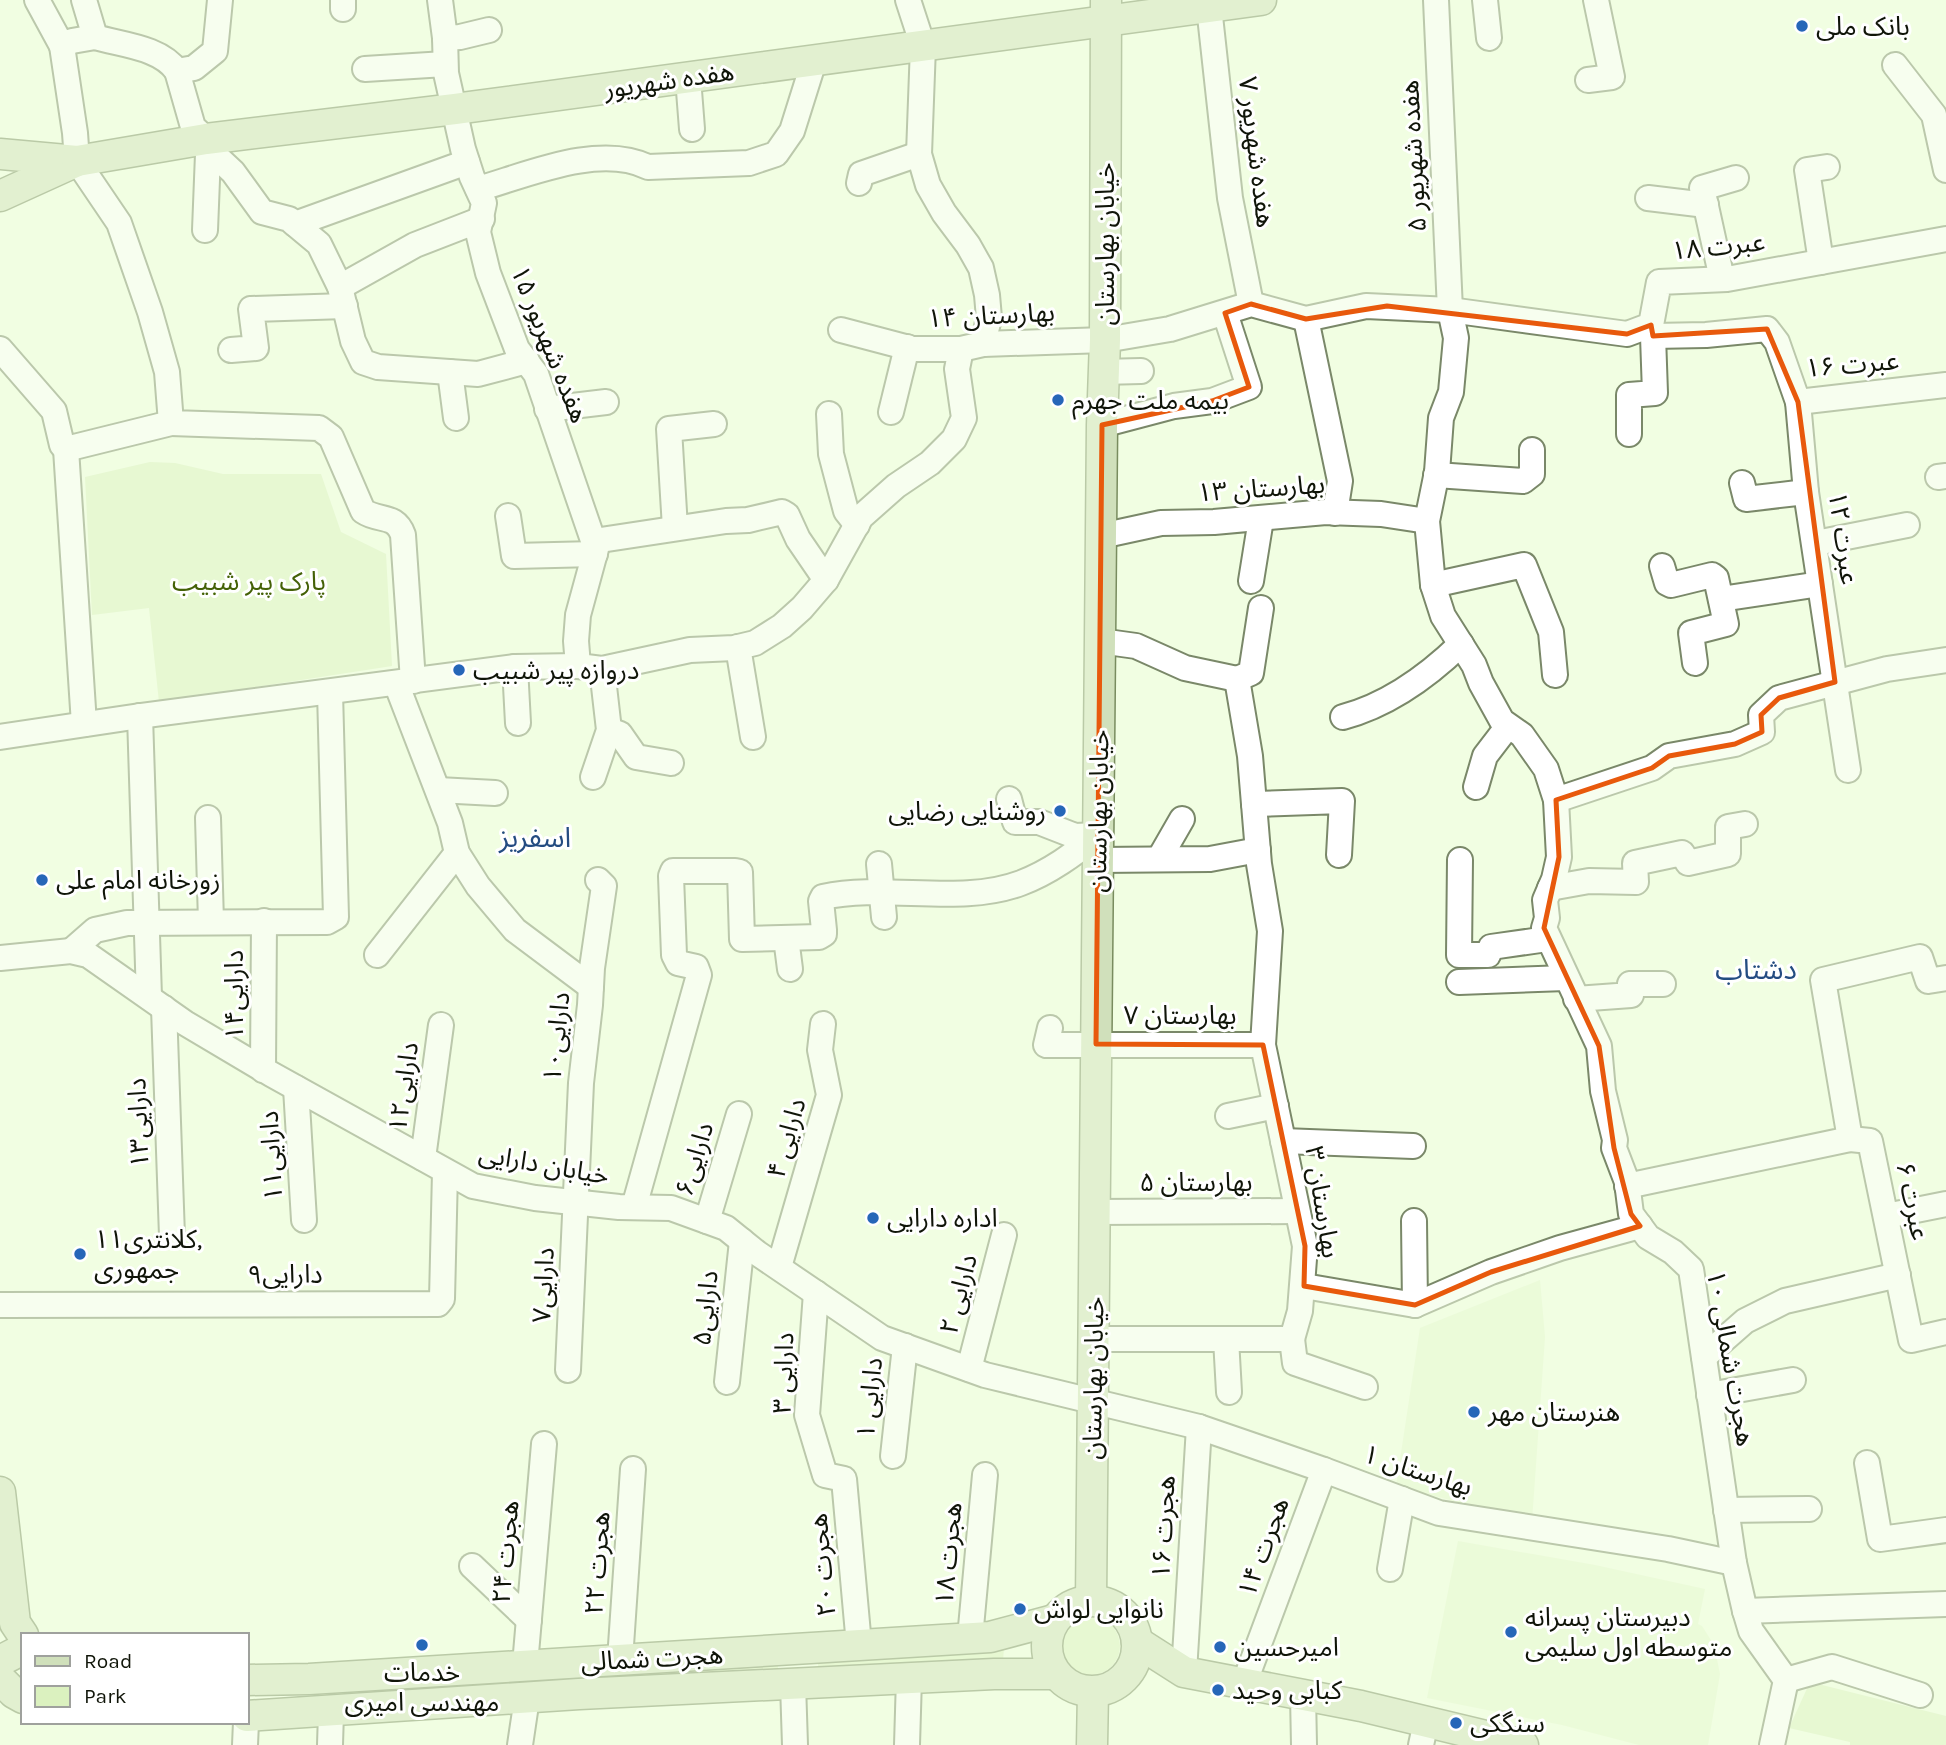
<svg xmlns="http://www.w3.org/2000/svg" width="1946" height="1745" viewBox="0 0 1946 1745" font-family="Karla,'Noto Sans Arabic',sans-serif">
	<style>
		.built { fill: #e5f8ce }
		.green { fill: #dbf1bf }
		.lines { fill: none; stroke-linecap: round; stroke-linejoin: round }
		.minor-casing { stroke: #7a8869; stroke-width: 28 }
		.major-casing { stroke: #798c5f; stroke-width: 33 }
		.minor { stroke: #fff; stroke-width: 24 }
		.major { stroke: #d0e0bb; stroke-width: 30 }
		.marked { fill: none; stroke: #e8590c; stroke-width: 5; stroke-linejoin: round }
		.poi-dot { fill: #2666b8; stroke: #fff; stroke-width: 2.5 }
		.labels { text-anchor: middle; stroke-width: 6; stroke-linejoin: round; paint-order: stroke }
		.poi-label { font-size: 26px; fill: #101509; stroke: #fff; text-anchor: start }
		.street-label { font-size: 26px; fill: #101509; stroke: #fff }
		.park-label { font-size: 26px; fill: #446107; stroke: #fff }
		.neighbourhood-label { font-size: 28px; fill: #244c81; stroke: #fff }
	</style>
	<rect width="100%" height="100%" fill="#f1fee2"/>
	<g class="built">
		<polygon points="1540,1280 1545,1337 1532,1521 1396,1486 1420,1328"/>
		<polygon points="1458,1541 1595,1565 1705,1589 1698,1624 1702,1626 1714,1645 1720,1674 1708,1745 1639,1745 1562,1725 1427,1698"/>
	</g>
	<g class="green">
		<polygon points="150,462 175,463 223,474 321,474 341,532 386,554 392,666 159,702 149,608 92,615 85,477"/>
		<circle cx="1091" cy="1646" r="29"/>
		<polygon points="1004,1647 1003,1661 818,1669 818,1657"/>
		<polygon points="778,1661 778,1674 590,1683 589,1670"/>
		<polygon points="549,1675 549,1687 326,1698 326,1688"/>
		<polygon points="1810,1682 1946,1716 1946,1745 1850,1745 1850,1742 1789,1728"/>
	</g>
	<g class="lines">
		<defs>
			<g id="minor">
				<polyline points="37,0 62,46"/>
				<path d="M84,0L95,37C122,45 160,47 177,71"/>
				<polyline points="220,0 215,51 194,68 177,71 193,127 206,139 218,158 233,172 262,212 289,219 319,244 340,287 353,341 363,362 378,367 478,374 527,361"/>
				<polyline points="440,0 445,38 446,73 463,149 472,177 484,203 478,232 488,273 517,349 536,374 596,549 578,615 576,641 578,666 602,669 690,650 734,648 755,643 782,626 802,608 826,580 861,517 896,486 930,463 954,439 964,418 957,369 961,349"/>
				<polyline points="908,0 923,46 919,154 928,185 944,213 968,245 981,268 987,295 989,318 983,344"/>
				<polyline points="1436,0 1450,310 1456,338 1451,392 1441,418 1437,472 1427,521 1433,585 1443,616 1474,665 1481,683 1502,721 1522,735 1546,769 1556,800 1559,857 1554,879 1545,900 1547,918 1544,928 1599,1046 1603,1091 1615,1140 1614,1148 1627,1182 1631,1214 1648,1237 1673,1252 1691,1269 1734,1563 1745,1611 1751,1631 1786,1680 1772,1745"/>
				<polyline points="1485,0 1489,38"/>
				<polyline points="1209,7 1230,198 1251,304"/>
				<polyline points="343,9 343,0"/>
				<path d="M95,37L72,41L62,46L75,133L77,161L119,223L150,312L167,372L171,423L319,428L331,437L363,511C379,522 395,513 403,535L413,681"/>
				<polyline points="445,38 460,37 489,30"/>
				<polyline points="1895,65 1934,115 1946,170"/>
				<polyline points="365,69 445,64"/>
				<polyline points="688,78 692,129"/>
				<polyline points="1588,80 1612,77 1596,0"/>
				<polyline points="859,183 861,174 919,154"/>
				<path d="M478,189C527,175 599,143 648,167L749,163L776,154L792,131L814,61"/>
				<polyline points="1648,198 1706,205"/>
				<polyline points="295,224 467,162"/>
				<polyline points="205,230 208,154 206,140"/>
				<polyline points="1821,262 1807,170 1827,167"/>
				<polyline points="1722,279 1702,188 1736,178"/>
				<polyline points="340,287 415,245 482,219"/>
				<polyline points="1306,319 1340,481 1335,513"/>
				<polyline points="1651,325 1653,336 1706,335 1767,329 1777,342 1798,402 1946,385"/>
				<polyline points="841,330 913,349 961,349 983,344 1105,340 1170,329 1251,304 1306,319 1366,306 1450,310 1627,334 1651,325 1659,282 1727,279 1946,239"/>
				<polyline points="0,349 54,411 62,445 66,449 171,423"/>
				<polyline points="231,350 256,348 251,309 345,306"/>
				<polyline points="450,372 456,418"/>
				<polyline points="1102,372 1141,371"/>
				<polyline points="1798,402 1806,492 1848,770"/>
				<polyline points="547,409 606,402"/>
				<polyline points="891,412 907,347"/>
				<polyline points="829,414 831,454 846,511 857,525"/>
				<polyline points="1102,425 1174,406 1212,401 1249,387 1225,313"/>
				<polyline points="1629,434 1629,395 1655,393 1653,336"/>
				<polyline points="66,449 84,724"/>
				<polyline points="1436,475 1523,481 1532,474 1532,450"/>
				<polyline points="1938,477 1946,476"/>
				<polyline points="1742,483 1746,499 1806,492"/>
				<polyline points="508,516 514,556 595,554"/>
				<polyline points="675,528 669,429 714,424"/>
				<polyline points="1101,536 1161,523 1214,522 1326,512 1381,514 1427,521"/>
				<polyline points="594,541 726,521 748,520 782,512 787,515 798,539 826,580"/>
				<polyline points="1816,543 1907,525"/>
				<polyline points="1662,566 1667,583 1671,585 1712,575 1716,578 1726,624 1691,633 1695,663"/>
				<polyline points="1251,581 1261,519"/>
				<polyline points="1433,585 1524,565 1551,632 1555,675"/>
				<polyline points="1721,599 1820,584"/>
				<polyline points="1100,641 1136,646 1185,668 1237,679"/>
				<polyline points="738,647 753,737"/>
				<polyline points="515,667 518,723"/>
				<polyline points="1237,679 1251,673 1261,608"/>
				<polyline points="396,683 450,823 457,853 478,886 515,930 591,987"/>
				<polyline points="140,716 149,997"/>
				<path d="M1343,717C1388,705 1428,676 1461,644"/>
				<polyline points="609,730 620,734 636,757 671,763"/>
				<polyline points="0,737 140,716 515,667 578,666"/>
				<polyline points="593,777 609,730 602,669"/>
				<polyline points="1476,787 1485,756 1508,726"/>
				<polyline points="438,790 495,793"/>
				<polyline points="1009,799 1015,822 1039,822 1075,836 1098,835"/>
				<polyline points="1556,800 1652,768 1669,756 1735,744 1762,732 1761,715 1779,698 1887,669 1946,660"/>
				<polyline points="1254,804 1342,801 1339,855"/>
				<polyline points="208,818 211,922"/>
				<polyline points="1159,859 1182,819"/>
				<polyline points="1098,860 1210,859 1258,850"/>
				<polyline points="1460,860 1459,955 1488,955 1491,947 1547,939"/>
				<polyline points="879,864 884,917"/>
				<polyline points="1550,888 1589,881 1636,882 1635,863 1682,853 1688,863 1728,854 1728,827 1745,824"/>
				<polyline points="786,938 790,969"/>
				<polyline points="71,951 95,930 127,923 327,922 336,917 330,692"/>
				<polyline points="377,955 457,853"/>
				<polyline points="0,958 71,951 88,955 185,1023 271,1074 473,1186 535,1198 619,1207 671,1208 726,1228 757,1253 882,1338 985,1375 1199,1427 1324,1470 1439,1513 1668,1549 1734,1563"/>
				<polyline points="1459,982 1566,978"/>
				<polyline points="1576,999 1631,995 1630,984 1663,984"/>
				<polyline points="164,1008 172,1236"/>
				<polyline points="1050,1028 1046,1045 1263,1045"/>
				<polyline points="263,1070 264,921"/>
				<polyline points="296,1088 304,1220"/>
				<polyline points="1228,1116 1276,1106"/>
				<polyline points="1850,1139 1870,1141 1911,1340 1946,1332"/>
				<polyline points="1283,1141 1413,1146"/>
				<polyline points="423,1158 441,1025"/>
				<polyline points="1627,1186 1850,1139 1823,980 1920,957 1928,981 1946,978"/>
				<path d="M634,1207L699,975L696,967L678,963L674,955L671,876L673,871H735L740,872L742,939L819,937L824,934V930L821,901L823,897C886,883 960,906 1021,883C1050,872 1074,854 1098,835"/>
				<polyline points="1094,1212 1297,1211"/>
				<polyline points="1886,1216 1946,1204"/>
				<polyline points="707,1221 739,1114"/>
				<polyline points="1414,1221 1415,1305"/>
				<polyline points="779,1267 829,1095 820,1050 823,1024"/>
				<polyline points="1304,1286 1415,1305 1491,1272 1560,1248 1640,1226"/>
				<polyline points="816,1293 807,1415 825,1475 844,1479 859,1645"/>
				<polyline points="0,1305 438,1304 442,1299 445,1172"/>
				<polyline points="1093,1339 1292,1339 1300,1311 1305,1246 1263,1045 1270,931 1259,864 1250,756 1237,679"/>
				<polyline points="1226,1339 1229,1392"/>
				<polyline points="1292,1339 1295,1363 1365,1387"/>
				<polyline points="1704,1357 1745,1321 1785,1301 1898,1275"/>
				<polyline points="969,1369 1004,1235"/>
				<polyline points="568,1370 581,1083 590,1005 592,968 604,886 598,880"/>
				<polyline points="727,1382 742,1241"/>
				<polyline points="1709,1395 1793,1380"/>
				<polyline points="893,1456 905,1346"/>
				<polyline points="1867,1463 1880,1539 1946,1530"/>
				<polyline points="1726,1510 1809,1509"/>
				<polyline points="472,1566 529,1620"/>
				<polyline points="1390,1569 1402,1499"/>
				<polyline points="1745,1611 1946,1604"/>
				<polyline points="970,1638 985,1475"/>
				<polyline points="620,1660 633,1469"/>
				<polyline points="525,1665 544,1444"/>
				<polyline points="1184,1672 1199,1427"/>
				<polyline points="1786,1680 1832,1667 1920,1695"/>
				<polyline points="793,1684 795,1745"/>
				<polyline points="1244,1684 1324,1470"/>
				<polyline points="1303,1695 1304,1745"/>
				<polyline points="245,1745 246,1722"/>
				<polyline points="330,1745 331,1712"/>
				<polyline points="520,1745 527,1698"/>
				<polyline points="907,1745 909,1678"/>
				<polyline points="1421,1745 1426,1722"/>
			</g>
			<g id="major">
				<polyline points="0,154 77,161 0,196"/>
				<polyline points="77,161 206,139 455,109 1261,0"/>
				<polyline points="0,1492 15,1623 23,1635"/>
				<circle cx="1092" cy="1646" r="45"/>
				<polyline points="1091,1601 1102,425 1105,340 1106,0"/>
				<polyline points="1137,1642 1184,1672 1361,1706 1523,1745"/>
				<polyline points="0,1661 23,1649"/>
				<polyline points="0,1679 14,1693 23,1698"/>
				<polyline points="247,1680 309,1679 990,1637 1054,1620"/>
				<polyline points="247,1716 579,1694 994,1674 1055,1674"/>
				<polyline points="1092,1745 1093,1692"/>
			</g>
		</defs>
		<use href="#minor" class="minor-casing"/>
		<use href="#major" class="major-casing"/>
		<use href="#minor" class="minor"/>
		<use href="#major" class="major"/>
	</g>
	<path d="M0 0H1946V1745H0ZM1251,304L1306,319L1387,306L1627,334L1651,325L1653,336L1767,329L1798,402L1835,682L1779,698L1761,715L1762,732L1735,744L1669,756L1652,768L1556,800L1559,857L1544,928L1599,1046L1614,1148L1631,1214L1640,1226L1491,1272L1415,1305L1304,1286L1305,1246L1263,1045L1096,1044L1102,425L1212,401L1249,387L1225,313Z" fill="#f1fee2" fill-opacity=".55" fill-rule="evenodd"/>
	<path class="marked" d="M1251,304L1306,319L1387,306L1627,334L1651,325L1653,336L1767,329L1798,402L1835,682L1779,698L1761,715L1762,732L1735,744L1669,756L1652,768L1556,800L1559,857L1544,928L1599,1046L1614,1148L1631,1214L1640,1226L1491,1272L1415,1305L1304,1286L1305,1246L1263,1045L1096,1044L1102,425L1212,401L1249,387L1225,313Z"/>
	<g class="poi-dot">
		<circle cx="1802" cy="26" r="7"/>
		<circle cx="1058" cy="400" r="7"/>
		<circle cx="459" cy="670" r="7"/>
		<circle cx="1060" cy="811" r="7"/>
		<circle cx="42" cy="880" r="7"/>
		<circle cx="873" cy="1218" r="7"/>
		<circle cx="80" cy="1254" r="7"/>
		<circle cx="1474" cy="1412" r="7"/>
		<circle cx="1020" cy="1609" r="7"/>
		<circle cx="1511" cy="1632" r="7"/>
		<circle cx="422" cy="1645" r="7"/>
		<circle cx="1220" cy="1647" r="7"/>
		<circle cx="1218" cy="1690" r="7"/>
		<circle cx="1456" cy="1723" r="7"/>
	</g>
	<g class="labels">
		<g class="poi-label">
			<text x="1816" y="35">بانک ملی</text>
			<text x="1072" y="409">بیمه ملت جهرم</text>
			<text x="473" y="679">دروازه پیر شبیب</text>
			<text x="1046" y="820" text-anchor="end">روشنایی رضایی</text>
			<text x="56" y="889">زورخانه امام علی</text>
			<text x="887" y="1227">اداره دارایی</text>
			<text x="94" y="1248">کلانتری۱۱,<tspan x="94" dy="30">جمهوری</tspan></text>
			<text x="1488" y="1421">هنرستان مهر</text>
			<text x="1034" y="1618">نانوایی لواش</text>
			<text x="1525" y="1626">دبیرستان پسرانه<tspan x="1525" dy="30">متوسطه اول سلیمی</tspan></text>
			<text x="1234" y="1656">امیرحسین</text>
			<text x="422" y="1681" text-anchor="middle">خدمات<tspan x="422" dy="30">مهندسی امیری</tspan></text>
			<text x="1232" y="1699">کبابی وحید</text>
			<text x="1470" y="1732">سنگکی</text>
		</g>
		<g class="street-label">
			<text transform="translate(669 80) rotate(-8)" y="9">هفده شهریور</text>
			<text transform="translate(1257 152) rotate(83)" y="9">هفده شهریور ۷</text>
			<text transform="translate(1413 156) rotate(-93)" y="9">هفده شهریور ۵</text>
			<text transform="translate(1105 244) rotate(-90)" y="9">خیابان بهارستان</text>
			<text transform="translate(1718 246) rotate(-6)" y="9">عبرت ۱۸</text>
			<text transform="translate(991 315) rotate(-3)" y="9">بهارستان ۱۴</text>
			<text transform="translate(550 344) rotate(68)" y="9">هفده شهریور ۱۵</text>
			<text transform="translate(1852 364) rotate(-5)" y="9">عبرت ۱۶</text>
			<text transform="translate(1261 488) rotate(-4)" y="9">بهارستان ۱۳</text>
			<text transform="translate(1844 538) rotate(82)" y="9">عبرت ۱۲</text>
			<text transform="translate(1098 811) rotate(-89)" y="9">خیابان بهارستان</text>
			<text transform="translate(234 995) rotate(-90)" y="9">دارایی۱۴</text>
			<text x="1180" y="1024">بهارستان ۷</text>
			<text transform="translate(556 1037) rotate(-84)" y="9">دارایی۱۰</text>
			<text transform="translate(403 1087) rotate(-82)" y="9">دارایی۱۲</text>
			<text transform="translate(138 1123) rotate(-92)" y="9">دارایی۱۳</text>
			<text transform="translate(786 1138) rotate(-74)" y="9">دارایی ۴</text>
			<text transform="translate(271 1156) rotate(-93)" y="9">دارایی۱۱</text>
			<text transform="translate(694 1159) rotate(-73)" y="9">دارایی۶</text>
			<text transform="translate(544 1164) rotate(10)" y="9">خیابان دارایی</text>
			<text x="1196" y="1191">بهارستان ۵</text>
			<text transform="translate(1913 1201) rotate(78)" y="9">عبرت ۶</text>
			<text transform="translate(1323 1202) rotate(81)" y="9">بهارستان ۳</text>
			<text x="285" y="1283">دارایی۹</text>
			<text transform="translate(543 1285) rotate(-87)" y="9">دارایی۷</text>
			<text transform="translate(958 1294) rotate(-75)" y="9">دارایی ۲</text>
			<text transform="translate(705 1308) rotate(-84)" y="9">دارایی۵</text>
			<text transform="translate(1731 1358) rotate(80)" y="9">هجرت شمالی ۱۰</text>
			<text transform="translate(783 1373) rotate(-88)" y="9">دارایی ۳</text>
			<text transform="translate(1093 1378) rotate(-89)" y="9">خیابان بهارستان</text>
			<text transform="translate(869 1398) rotate(-84)" y="9">دارایی ۱</text>
			<text transform="translate(1418 1470) rotate(18)" y="9">بهارستان ۱</text>
			<text transform="translate(1163 1527) rotate(-87)" y="9">هجرت ۱۶</text>
			<text transform="translate(1263 1547) rotate(-70)" y="9">هجرت ۱۴</text>
			<text transform="translate(505 1552) rotate(-85)" y="9">هجرت ۲۴</text>
			<text transform="translate(948 1554) rotate(-85)" y="9">هجرت ۱۸</text>
			<text transform="translate(597 1563) rotate(-86)" y="9">هجرت ۲۲</text>
			<text transform="translate(822 1565) rotate(-95)" y="9">هجرت ۲۰</text>
			<text transform="translate(652 1658) rotate(-3)" y="9">هجرت شمالی</text>
		</g>
		<g class="park-label">
			<text x="249" y="590">پارک پیر شبیب</text>
		</g>
		<g class="neighbourhood-label">
			<text x="535" y="847">اسفریز</text>
			<text x="1756" y="979">دشتاب</text>
		</g>
	</g>
	<rect x="21" y="1633" width="228" height="91" fill="#ffffff" stroke="#9fa19d" stroke-width="2"/>
	<rect x="35" y="1656" width="35" height="10" fill="#d0e0bb" stroke="#9fa19d" stroke-width="2"/>
	<text x="84" y="1668" font-size="21" fill="#101509">Road</text>
	<rect x="35" y="1686" width="35" height="21" fill="#dbf1bf" stroke="#9fa19d" stroke-width="2"/>
	<text x="84" y="1703" font-size="21" fill="#101509">Park</text>
</svg>
